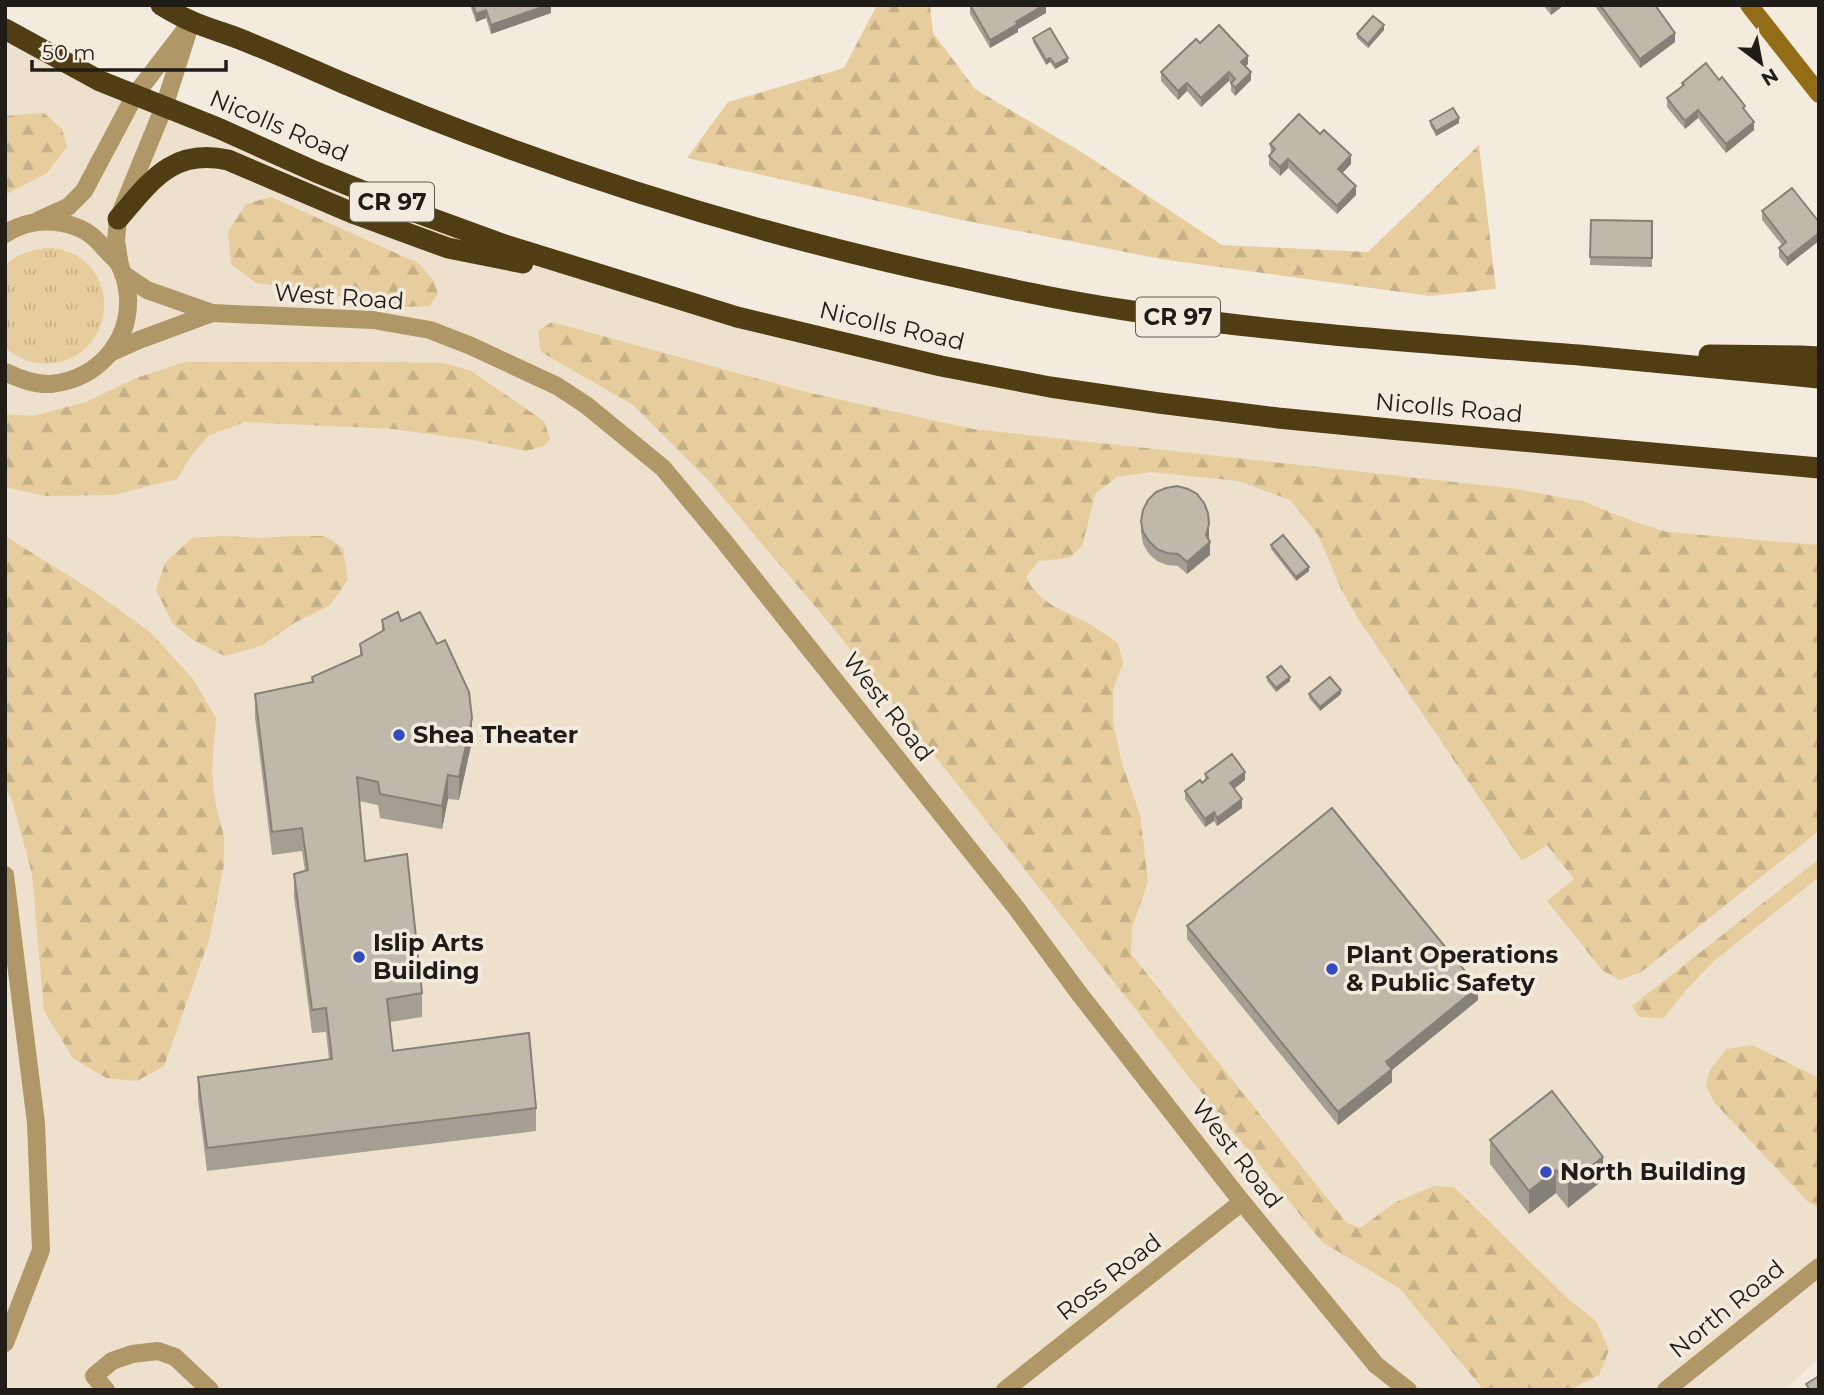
<svg xmlns="http://www.w3.org/2000/svg" width="1824" height="1395" viewBox="0 0 1824 1395" font-family="Montserrat,sans-serif">
	<style>
		.built { fill: #ede1cd }
		.grass { fill: url(#grass-tufts) }
		.forest { fill: url(#forest-firs) }
		.lines { fill: none; stroke-linecap: round; stroke-linejoin: round }
		.street { stroke: #b09767; stroke-width: 18 }
		.secondary { stroke: #926c16; stroke-width: 18 }
		.highway { stroke: #513d14; stroke-width: 21 }
		.wall { fill: #a49e93 }
		.shaded-wall { fill: #868178 }
		.building { fill: #bfb8ab; stroke: #868178; stroke-width: 2 }
		.poi-dot { fill: #334bbc; stroke: #f3ecde; stroke-width: 2.5 }
		.labels { text-anchor: middle; stroke-width: 7; stroke-linejoin: round; paint-order: stroke }
		.shield { fill: #f3ecde; stroke: #5f5b54; stroke-width: 2 }
		.shield-label { font-size: 23px; font-weight: bold; fill: #201d19 }
		.street-label { font-size: 24px; fill: #201d19; stroke: #f3ecde }
		.poi-label { font-size: 24px; font-weight: bold; fill: #201d19; stroke: #f3ecde; text-anchor: start }
	</style>
	<defs>
		<pattern id="grass-tufts" width="24" height="20" patternUnits="userSpaceOnUse" patternTransform="scale(1.75)"><rect width="24" height="20" fill="#e7cd9d"/><path d="M3 7l-1-3M5 7V3M7 7l1-3M15 17l-1-3M17 17v-4M19 17l1-3" fill="none" stroke="#c6b087"/></pattern>
		<pattern id="forest-firs" width="22" height="20" patternUnits="userSpaceOnUse" patternTransform="scale(1.75)"><rect width="22" height="20" fill="#e7cd9d"/><path d="M5 1l3.5 6h-7zM16 11l3.5 6h-7z" fill="#c6b087"/></pattern>
	</defs>
	<rect width="100%" height="100%" fill="#f3ecde"/>
	<polygon class="built" points="5,29 100,81 625,284 1050,387 1819,468 1819,1359 1783,1390 5,1390"/>
	<path class="grass" d="M47,248C52,248 58,248 63,250C122,267 116,353 55,363C36,366 20,360 5,347V265C18,254 30,250 47,248Z"/>
	<g class="forest">
		<polygon points="877,5 930,5 933,33 975,89 1083,153 1222,245 1368,252 1479,145 1496,289 1430,296 1161,259 962,220 687,158 728,102 844,68"/>
		<polygon points="44,113 62,129 67,147 47,173 5,195 5,116"/>
		<polygon points="271,197 418,263 434,281 438,294 429,306 403,307 256,283 231,264 228,232 246,204"/>
		<path d="M552,322L806,392L973,429L1517,489L1585,502L1635,522L1667,532L1819,545V831L1641,972L1620,980L1602,970L1547,901L1574,879L1547,845L1522,861L1359,620L1342,591L1318,535L1290,500L1239,481L1152,472L1117,477L1095,494L1082,546L1069,558L1039,561L1026,577C1036,601 1064,611 1086,622C1097,628 1107,636 1118,643L1123,664L1113,690V722L1122,764L1140,814L1148,882L1132,928L1131,954L1347,1223L1360,1228L1396,1202L1434,1186L1454,1187L1567,1298L1597,1322L1609,1350L1599,1375L1569,1390L1483,1389L1399,1288L1322,1242L1216,1111L835,630L708,480L633,405L541,352L538,331Z"/>
		<polygon points="185,362 387,362 444,363 471,371 544,421 550,439 544,446 526,451 473,440 393,429 245,422 208,436 192,455 177,479 114,495 45,496 5,487 5,414 33,416 86,402 136,378"/>
		<polygon points="5,536 93,591 150,632 193,679 216,718 212,770 215,802 224,837 224,864 210,937 164,1066 137,1081 106,1078 73,1058 44,1011 32,874 12,800 5,787"/>
		<polygon points="223,536 259,538 296,536 325,536 343,548 348,580 329,606 296,622 261,646 225,656 195,641 173,624 156,590 165,563 192,538"/>
		<polygon points="1819,859 1819,877 1713,962 1687,989 1664,1018 1639,1017 1632,1006"/>
		<polygon points="1752,1045 1819,1078 1819,1208 1808,1202 1714,1102 1706,1086 1710,1070 1727,1049"/>
	</g>
	<g class="lines">
		<g class="street">
			<polyline points="39,220 68,207 84,191 135,95 192,21"/>
			<path d="M5,234C21,223 43,219 62,223C83,227 92,234 106,250C110,255 117,260 120,266C125,275 127,287 128,297C130,343 97,379 51,384C35,385 20,379 5,372"/>
			<polyline points="120,266 116,241 118,219 164,107 187,35"/>
			<polyline points="123,274 147,290 212,313 373,320 430,330 471,346 557,386 586,405 663,468 723,540 1017,909 1078,992 1242,1202 1376,1365 1408,1390"/>
			<polyline points="112,352 139,340 212,313"/>
			<polyline points="5,875 36,1123 41,1250 5,1343"/>
			<polyline points="106,1390 94,1376 112,1361 132,1354 158,1351 175,1357 210,1390"/>
			<polyline points="1005,1390 1242,1202"/>
			<polyline points="1666,1390 1819,1267"/>
		</g>
		<polyline class="secondary" points="1749,5 1819,94"/>
		<g class="highway">
			<path d="M161,5C171,11 181,17 191,21C204,27 218,31 232,36C269,50 306,67 343,83C543,168 752,234 965,279C1018,291 1072,302 1125,310C1276,333 1428,343 1579,355C1659,362 1739,370 1819,378"/>
			<polyline points="5,29 100,81 218,128 316,172 412,211 505,245 737,317 941,366 1050,387 1159,403 1278,418 1400,430 1819,468"/>
			<path d="M118,219C151,181 172,148 228,160L355,214L448,248L523,263"/>
			<polyline points="1709,355 1801,356 1819,357"/>
		</g>
	</g>
	<g class="wall">
		<polygon points="470,5 551,5 551,13 491,34 486,18 476,22"/>
		<polygon points="970,5 1046,5 1046,13 1018,29 1018,32 990,48 970,14"/>
		<polygon points="1543,5 1564,5 1551,15"/>
		<polygon points="1594,5 1655,5 1675,42 1640,68"/>
		<polygon points="1384,30 1368,48 1357,38 1357,34"/>
		<polygon points="1033,38 1068,62 1055,69 1050,62 1046,65 1033,42"/>
		<polygon points="1200,43 1248,64 1246,66 1251,80 1235,96 1231,91 1231,83 1229,81 1201,107 1187,91 1178,100 1161,81 1161,72"/>
		<polygon points="1682,83 1745,111 1754,130 1726,153 1698,118 1685,129 1667,107 1667,98 1682,86"/>
		<polygon points="1430,121 1459,123 1436,136 1430,125"/>
		<polygon points="1320,134 1351,164 1342,173 1356,195 1337,214 1288,168 1280,176 1269,165 1269,156 1271,153 1270,144"/>
		<polygon points="1762,211 1819,222 1787,266 1779,257 1779,248 1782,245 1762,220"/>
		<polygon points="1591,220 1652,221 1652,267 1590,265"/>
		<polygon points="1141,521 1209,537 1210,555 1187,574 1178,566 1167,565 1157,561 1149,554 1143,544 1141,533"/>
		<polygon points="1271,545 1309,571 1296,581 1271,549"/>
		<polygon points="382,620 401,621 472,741 459,800 448,799 442,829 380,818 378,805 359,801 365,861 422,993 422,1017 390,1022 393,1051 536,1108 536,1131 207,1171 198,1100 198,1077 329,1059 326,1032 312,1033 294,897 294,874 305,871 302,851 272,855 255,717 255,694 312,682 312,677 360,656 360,644 382,631"/>
		<polygon points="1267,677 1290,681 1276,692 1267,681"/>
		<polygon points="1309,694 1341,694 1320,711 1309,698"/>
		<polygon points="1205,774 1245,780 1234,789 1242,808 1217,826 1214,821 1205,827 1185,799 1185,791 1205,780"/>
		<polygon points="1187,926 1478,1000 1392,1070 1392,1082 1338,1125 1187,939"/>
		<polygon points="1490,1140 1603,1180 1568,1208 1556,1193 1529,1214 1490,1164"/>
	</g>
	<g class="shaded-wall">
		<polygon points="548,5 551,5 551,13 491,34 491,25"/>
		<polygon points="1044,5 1046,5 1046,13 1018,29 1018,32 990,48 990,40 1016,22"/>
		<polygon points="1553,5 1564,5 1551,15 1551,7"/>
		<polygon points="486,10 486,18 476,22 476,14"/>
		<polygon points="1384,25 1384,30 1368,48 1368,44"/>
		<polygon points="1675,33 1675,42 1640,68 1640,59"/>
		<polygon points="1248,56 1248,64 1241,70 1241,62"/>
		<polygon points="1050,58 1050,62 1046,65 1046,60"/>
		<polygon points="1068,58 1068,62 1055,69 1055,65"/>
		<polygon points="1229,72 1229,81 1201,107 1201,98"/>
		<polygon points="1251,72 1251,80 1235,96 1235,88"/>
		<polygon points="1187,83 1187,91 1178,100 1178,91"/>
		<polygon points="1698,110 1698,118 1685,129 1685,121"/>
		<polygon points="1459,118 1459,123 1436,136 1436,131"/>
		<polygon points="1754,122 1754,130 1726,153 1726,144"/>
		<polygon points="1351,155 1351,164 1338,178 1338,169"/>
		<polygon points="1288,159 1288,168 1280,176 1280,167"/>
		<polygon points="1356,186 1356,195 1337,214 1337,206"/>
		<polygon points="1819,233 1819,241 1787,266 1787,258"/>
		<polygon points="1209,524 1209,537 1206,545 1210,542 1210,555 1187,574 1187,562 1206,535"/>
		<polygon points="1309,567 1309,571 1296,581 1296,577"/>
		<polygon points="1290,677 1290,681 1276,692 1276,688"/>
		<polygon points="1341,690 1341,694 1320,711 1320,707"/>
		<polygon points="472,718 472,741 459,800 459,777"/>
		<polygon points="1245,772 1245,780 1230,792 1230,783"/>
		<polygon points="448,775 448,799 442,829 442,806"/>
		<polygon points="1242,799 1242,808 1217,826 1217,818"/>
		<polygon points="1214,812 1214,821 1205,827 1205,819"/>
		<polygon points="1478,987 1478,1000 1392,1070 1392,1082 1338,1125 1338,1112 1386,1062"/>
		<polygon points="1603,1157 1603,1180 1568,1208 1568,1184"/>
		<polygon points="1556,1170 1556,1193 1529,1214 1529,1191"/>
	</g>
	<g class="building">
		<polygon points="473,5 548,5 491,25 486,10 476,14"/>
		<polygon points="970,5 1044,5 1016,22 1018,24 990,40"/>
		<polygon points="1600,5 1655,5 1675,33 1640,59"/>
		<polygon points="1373,16 1384,25 1368,44 1357,34"/>
		<polygon points="1219,25 1248,56 1241,62 1251,72 1235,88 1231,83 1235,79 1229,72 1201,98 1187,83 1178,91 1161,72 1196,39 1200,43"/>
		<polygon points="1050,28 1068,58 1055,65 1050,58 1046,60 1033,38"/>
		<polygon points="1706,63 1719,80 1722,77 1745,106 1743,108 1754,122 1726,144 1698,110 1685,121 1667,98 1684,85 1682,83"/>
		<polygon points="1453,108 1459,118 1436,131 1430,121"/>
		<polygon points="1299,114 1320,134 1324,130 1351,155 1338,169 1356,186 1337,206 1288,159 1280,167 1269,156 1275,149 1270,144"/>
		<polygon points="1792,188 1819,222 1819,233 1787,258 1779,248 1786,242 1762,211"/>
		<polygon points="1591,220 1652,221 1652,258 1590,257"/>
		<polygon points="1177,486 1188,489 1197,494 1204,503 1208,513 1209,524 1206,535 1210,542 1187,562 1178,554 1167,553 1157,549 1149,541 1143,532 1141,521 1143,510 1148,500 1156,492 1166,488"/>
		<polygon points="1283,535 1309,567 1296,577 1271,545"/>
		<polygon points="398,612 401,621 420,612 437,644 445,640 469,692 472,718 459,777 448,775 442,806 380,794 378,782 357,777 365,861 407,854 422,993 387,999 393,1051 529,1033 536,1108 207,1148 198,1077 332,1059 326,1008 312,1010 294,874 308,870 302,828 272,832 255,694 313,682 312,677 362,655 360,644 384,630 382,620"/>
		<polygon points="1281,666 1290,677 1276,688 1267,677"/>
		<polygon points="1330,677 1341,690 1320,707 1309,694"/>
		<polygon points="1232,754 1245,772 1230,783 1242,799 1217,818 1214,812 1205,819 1185,791 1200,780 1202,783 1208,778 1205,774"/>
		<polygon points="1332,808 1478,987 1386,1062 1392,1069 1338,1112 1187,926"/>
		<polygon points="1552,1091 1603,1157 1568,1184 1556,1170 1529,1191 1490,1140"/>
		<polygon points="1819,1376 1819,1390 1810,1390 1806,1384"/>
	</g>
	<g class="poi-dot">
		<circle cx="399" cy="735" r="7"/>
		<circle cx="359" cy="957" r="7"/>
		<circle cx="1332" cy="969" r="7"/>
		<circle cx="1546" cy="1172" r="7"/>
	</g>
	<g class="labels">
		<g class="shield">
			<rect x="350" y="182.5" width="84" height="39" rx="5"/>
			<rect x="1136" y="297.5" width="84" height="39" rx="5"/>
		</g>
		<g class="shield-label">
			<text x="392" y="210">CR 97</text>
			<text x="1178" y="325">CR 97</text>
		</g>
		<g class="street-label">
			<text transform="translate(279 126) rotate(23)" y="8">Nicolls Road</text>
			<text transform="translate(339 297) rotate(4)" y="8">West Road</text>
			<text transform="translate(892 326) rotate(13)" y="8">Nicolls Road</text>
			<text transform="translate(1449 408) rotate(5)" y="8">Nicolls Road</text>
			<text transform="translate(888 707) rotate(52)" y="8">West Road</text>
			<text transform="translate(1237 1154) rotate(52)" y="8">West Road</text>
			<text transform="translate(1109 1277) rotate(-38)" y="8">Ross Road</text>
			<text transform="translate(1727 1309) rotate(-39)" y="8">North Road</text>
		</g>
		<g class="poi-label">
			<text x="413" y="743">Shea Theater</text>
			<text x="373" y="951">Islip Arts<tspan x="373" dy="28">Building</tspan></text>
			<text x="1346" y="963">Plant Operations<tspan x="1346" dy="28">&amp; Public Safety</tspan></text>
			<text x="1560" y="1180">North Building</text>
		</g>
	</g>
	<rect width="1824" height="1395" fill="none" stroke="#201d19" stroke-width="14"/>
	<g transform="translate(1761 63) rotate(148)" stroke="#f3ecde" stroke-width="5" paint-order="stroke">
	<path d="M0-5L12 26L0 18L-12 26Z" fill="#201d19"/>
	<text y="-10" font-size="19" font-weight="bold" text-anchor="middle" fill="#201d19">N</text>
	</g>
	<path d="M32 60v10h194v-10" fill="none" stroke="#201d19" stroke-width="3.5"/>
	<text x="42" y="60" font-size="21" fill="#201d19" stroke="#f3ecde" stroke-width="5" paint-order="stroke">50 m</text>
</svg>
